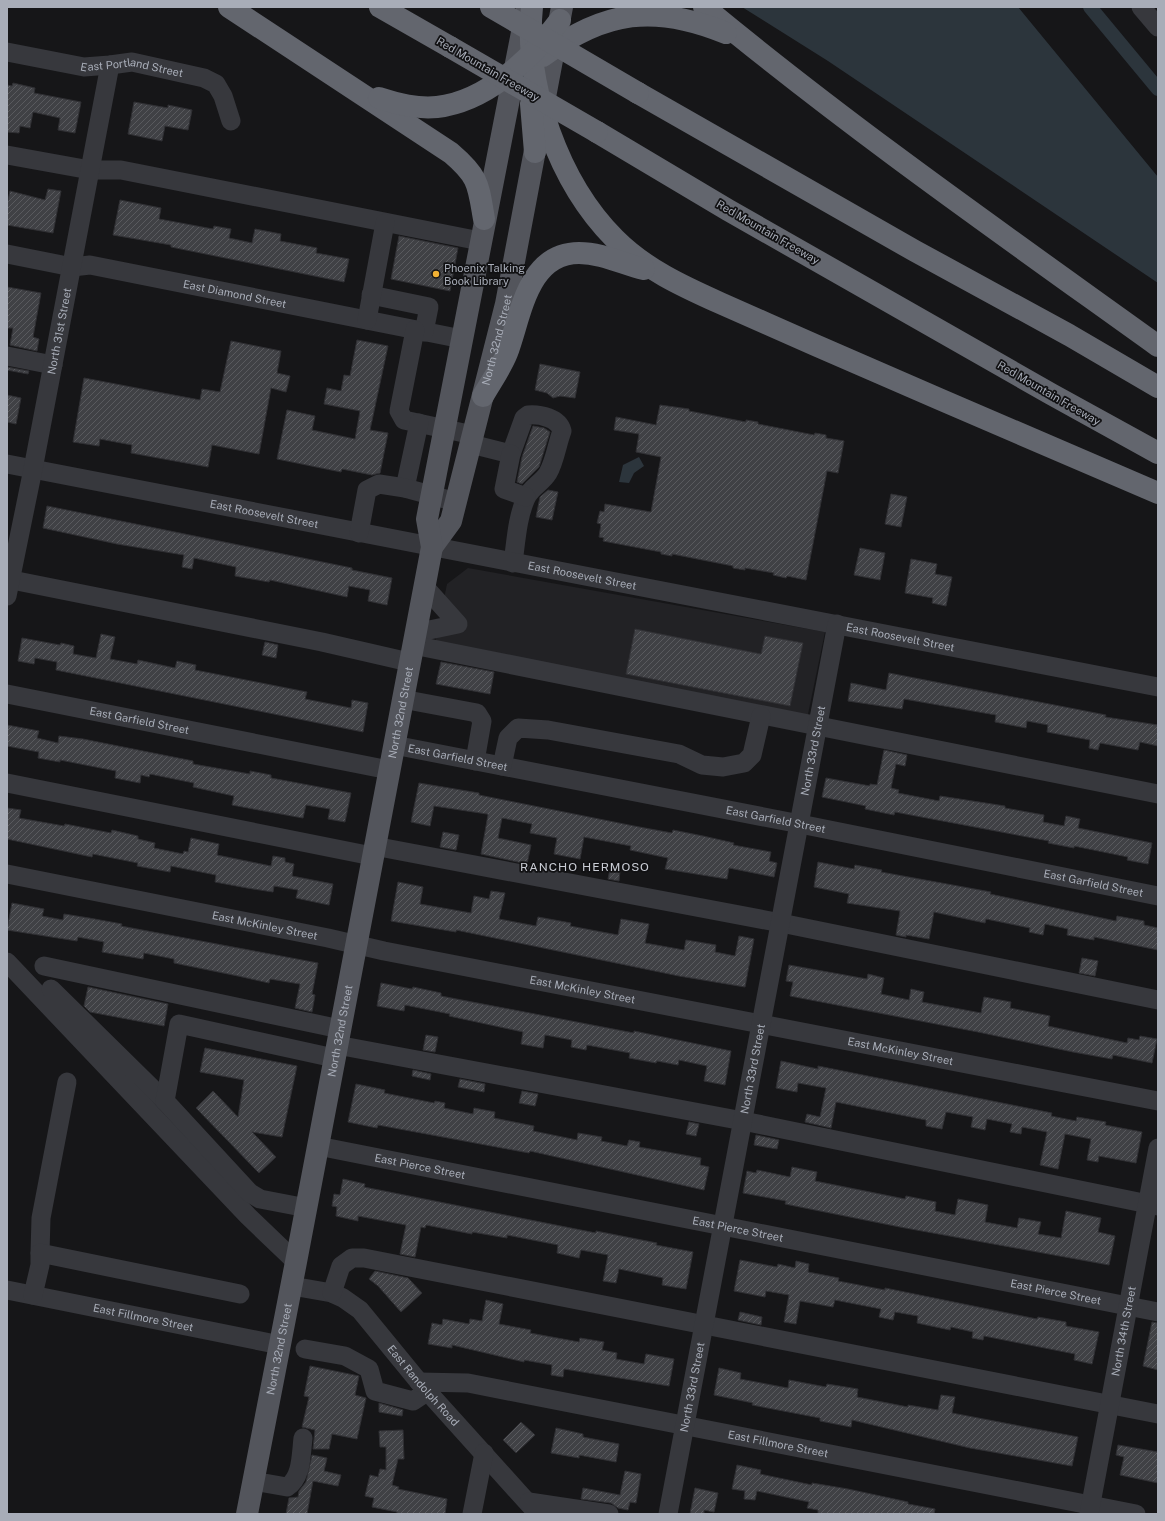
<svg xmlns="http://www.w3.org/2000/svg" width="1165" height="1521" viewBox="0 0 1165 1521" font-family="'Public Sans',sans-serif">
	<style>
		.built { fill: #222225 }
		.water { fill: #2c353c }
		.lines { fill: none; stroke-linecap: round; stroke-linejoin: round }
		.canal { stroke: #2c353c; stroke-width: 14 }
		.building { fill: url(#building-hatch); stroke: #303034 }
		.minor { stroke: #37383d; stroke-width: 19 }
		.major { stroke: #53555c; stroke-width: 22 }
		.highway { stroke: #63666e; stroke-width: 22 }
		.highway-bridge { stroke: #63666e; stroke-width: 22 }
		.poi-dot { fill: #f2b134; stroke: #111113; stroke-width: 1.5 }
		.labels { text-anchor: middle; stroke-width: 3.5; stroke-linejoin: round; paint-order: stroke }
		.street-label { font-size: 11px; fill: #a8adb8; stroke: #111113 }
		.poi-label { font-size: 11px; fill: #a8adb8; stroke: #111113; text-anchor: start }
		.neighbourhood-label { font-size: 12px; letter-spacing: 1px; fill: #c9ccd4; stroke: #111113 }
	</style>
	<defs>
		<pattern id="building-hatch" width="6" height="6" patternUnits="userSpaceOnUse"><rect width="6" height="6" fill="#404145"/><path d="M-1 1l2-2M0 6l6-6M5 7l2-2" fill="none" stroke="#595a5e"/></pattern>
	</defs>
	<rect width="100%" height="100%" fill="#161618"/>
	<polygon class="built" points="468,568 825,632 807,719 435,644 447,584"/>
	<g class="water">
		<polygon points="742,7 1018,7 1158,177 1158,283 828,61"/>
		<polygon points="639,457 644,466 634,473 629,483 619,482 623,465"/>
	</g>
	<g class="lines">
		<polyline class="canal" points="1090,7 1158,89"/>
	</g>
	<g class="building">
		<polygon points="13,83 35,88 34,93 81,102 75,133 58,130 60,118 33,112 30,128 20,126 19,133 7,132 7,85 12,86"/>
		<polygon points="134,102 168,108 168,105 192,110 188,130 165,126 162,141 128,134"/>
		<polygon points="48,189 61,191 53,233 7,225 7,205 10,191 45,200"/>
		<polygon points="120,200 161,208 159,219 213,229 214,226 231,229 229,238 252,243 255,229 281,234 280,241 317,248 316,253 349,259 344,282 171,247 171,245 113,235"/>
		<polygon points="399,236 458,248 450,291 391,279"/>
		<polygon points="7,287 41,293 33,337 39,339 37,351 10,345 13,328 7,328"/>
		<polygon points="357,340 388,346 370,430 388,433 380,473 372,475 342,469 341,472 277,459 287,410 315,416 312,430 355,439 360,411 324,404 327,388 341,391 344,375 350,376"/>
		<polygon points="231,341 281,351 277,373 290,376 286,392 271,388 259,454 212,445 208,467 131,453 132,445 100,439 99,446 73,442 84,378 200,400 202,389 220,392"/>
		<polygon points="540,364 580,372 575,398 560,396 553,398 547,393 535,390"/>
		<polygon points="7,367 29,371 28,374 7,370"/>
		<polygon points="7,395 21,398 16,424 7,422"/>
		<polygon points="660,405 689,409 689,411 746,422 746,420 758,422 758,424 814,435 815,433 826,435 826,438 844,441 838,473 827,471 806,580 787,576 786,578 773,575 774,573 745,568 745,570 733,568 733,566 672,554 672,556 661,554 661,552 603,541 604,538 599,537 601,524 597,523 600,511 604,512 605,504 651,512 661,457 636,452 639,434 614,430 616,417 656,425"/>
		<polygon points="533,426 544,428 550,432 539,467 522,484 517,482 522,457"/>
		<polygon points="548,490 558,492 552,520 536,517 540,497"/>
		<polygon points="891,494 907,497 901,527 885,524"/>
		<polygon points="47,506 352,568 352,570 392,578 387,605 368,601 370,590 349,586 347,597 270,580 269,582 235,576 236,567 194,558 192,569 182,567 184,555 117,544 43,528"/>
		<polygon points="860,548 885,553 880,580 854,575"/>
		<polygon points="911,559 937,564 935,574 952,577 946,606 932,603 933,598 905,593"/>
		<polygon points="635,629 761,654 765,636 803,643 790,706 626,674"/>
		<polygon points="101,634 115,637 110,659 137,664 138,660 175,668 177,661 196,665 195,670 307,692 305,699 351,708 352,700 368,703 363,732 56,670 57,662 35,658 34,664 18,661 22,638 60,645 61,643 74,646 73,654 96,658"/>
		<polygon points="265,642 278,645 276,658 262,655"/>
		<polygon points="441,662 494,672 490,694 436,684"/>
		<polygon points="889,673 1106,715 1105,717 1158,725 1158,746 1140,742 1138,750 1100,743 1098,750 1089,748 1090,740 1047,732 1048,725 1027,721 1026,728 995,722 996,715 904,699 902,709 848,701 851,683 886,690"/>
		<polygon points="7,725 39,731 37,738 58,743 59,736 83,739 193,761 193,764 250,774 250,771 271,775 271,778 351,793 345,822 328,819 330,809 306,805 303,818 264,811 232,805 234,796 193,787 194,783 150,774 149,777 141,775 140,783 115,778 116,771 60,760 60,762 38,758 39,752 7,746"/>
		<polygon points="884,750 907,755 905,766 896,764 891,788 899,790 898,793 939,801 940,796 1005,806 1005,808 1044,815 1043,822 1064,826 1066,816 1080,819 1078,828 1152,843 1148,864 1127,860 1128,857 1074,846 1074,848 1048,843 1049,841 895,812 894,815 865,809 866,806 822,797 826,778 870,786 870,784 877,785"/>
		<polygon points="419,783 479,793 479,795 634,826 672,833 673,830 703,836 734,843 733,845 771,852 769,861 777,863 774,877 729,868 727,879 665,869 668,858 630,850 631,846 584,837 580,859 554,854 557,838 530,833 532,824 502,818 498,838 531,845 527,864 481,854 488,815 487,814 434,806 430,826 411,822"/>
		<polygon points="7,808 21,810 19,818 64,826 65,824 111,833 112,830 138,836 138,839 155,843 154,848 183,854 184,851 188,852 191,838 219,844 217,855 271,866 273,856 285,858 285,862 294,864 292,876 333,884 329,905 296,898 298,890 274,886 273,892 247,888 215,882 216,875 171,866 170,872 137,866 138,863 93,854 92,857 7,839"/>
		<polygon points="443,832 459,835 456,850 440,847"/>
		<polygon points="818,862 854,869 855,865 882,870 881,872 991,892 990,894 1116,921 1117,916 1144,921 1144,925 1158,928 1158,950 1094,937 1094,940 1067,935 1068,929 1045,924 1043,935 1029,932 1030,928 986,919 985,923 934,912 929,939 906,935 906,937 896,935 900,911 847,903 849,894 814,887"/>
		<polygon points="610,869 620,871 619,881 608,879"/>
		<polygon points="398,882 423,887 420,904 471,913 474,896 489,899 491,891 505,893 499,919 536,926 538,917 571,923 570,926 618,935 621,919 649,924 645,943 684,950 686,940 716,945 715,952 735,956 739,936 754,939 745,987 679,976 456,930 456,932 391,921"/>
		<polygon points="12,903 44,909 42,916 63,920 64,914 89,918 122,924 121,926 318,963 312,994 315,995 312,1012 295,1008 300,984 270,979 269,983 238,976 174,963 174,959 144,953 143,959 102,952 104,942 78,937 77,941 7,930"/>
		<polygon points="1082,958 1098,961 1095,976 1079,973"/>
		<polygon points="789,965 867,979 868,974 884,978 881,994 909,1000 911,989 924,992 922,1002 981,1013 984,997 1011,1002 1010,1008 1050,1016 1048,1026 1127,1043 1128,1038 1139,1040 1140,1036 1157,1039 1152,1063 1113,1055 1112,1059 1073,1052 978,1032 790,996 793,982 786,981"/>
		<polygon points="381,983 412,989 413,987 441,993 441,996 634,1033 634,1031 731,1051 725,1085 704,1081 707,1066 679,1060 678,1065 657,1061 656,1063 629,1058 630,1053 587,1045 586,1050 571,1047 572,1040 545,1035 543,1048 521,1044 523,1032 449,1016 450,1014 405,1005 404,1011 377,1006"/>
		<polygon points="88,987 168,1004 164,1026 90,1012 84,1006"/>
		<polygon points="426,1035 438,1037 435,1052 423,1050"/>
		<polygon points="205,1048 297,1066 282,1137 252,1132 276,1157 259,1173 196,1108 213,1091 238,1117 244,1080 200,1072"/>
		<polygon points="781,1061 818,1069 818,1066 1052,1113 1051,1116 1076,1121 1077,1117 1106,1122 1105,1125 1142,1132 1136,1163 1099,1156 1098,1162 1087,1160 1091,1139 1065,1134 1058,1169 1040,1165 1047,1132 1022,1127 1021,1134 1010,1132 1012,1124 987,1119 985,1130 971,1127 973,1117 946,1112 942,1129 926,1126 926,1120 836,1102 831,1128 805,1122 807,1114 820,1117 826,1088 798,1083 797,1092 776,1088"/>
		<polygon points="413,1070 431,1074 430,1080 412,1076"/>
		<polygon points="460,1079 485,1084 484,1092 458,1087"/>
		<polygon points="356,1084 385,1090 384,1093 434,1103 435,1101 445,1103 444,1108 473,1114 474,1108 495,1112 494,1118 534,1126 533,1131 577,1140 578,1133 602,1137 601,1141 627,1146 629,1140 640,1142 639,1147 701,1158 700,1165 709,1167 704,1190 530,1151 529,1153 378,1125 377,1128 348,1122"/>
		<polygon points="522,1091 538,1094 535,1106 519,1103"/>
		<polygon points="689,1122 699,1124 696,1136 686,1134"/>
		<polygon points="756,1135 779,1140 777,1149 754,1145"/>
		<polygon points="792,1167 817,1172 815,1181 905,1199 906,1196 936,1202 935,1211 955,1215 958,1199 988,1205 985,1222 1017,1228 1019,1218 1041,1222 1038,1234 1061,1238 1066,1211 1101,1218 1098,1232 1115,1236 1109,1265 900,1227 785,1204 786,1201 743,1193 747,1171 756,1173 757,1170 790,1177"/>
		<polygon points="343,1179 365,1184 364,1187 596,1233 596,1231 657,1243 656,1245 693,1252 686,1289 662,1285 663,1278 619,1269 616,1283 603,1281 608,1255 581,1250 579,1258 557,1253 558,1245 507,1235 507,1238 472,1232 472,1234 426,1225 425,1228 421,1227 415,1257 400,1254 406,1225 358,1216 358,1221 336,1216 337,1207 332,1206 334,1194 340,1195"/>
		<polygon points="740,1260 777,1267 778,1264 795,1268 796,1261 809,1264 808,1272 839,1278 838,1281 885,1290 885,1288 1037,1319 1038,1317 1066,1322 1066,1326 1099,1332 1092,1364 1074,1360 1075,1354 984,1336 983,1340 972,1338 973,1332 951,1327 950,1330 917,1323 918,1316 895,1312 893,1320 879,1317 881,1309 835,1300 833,1307 800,1301 796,1324 784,1322 789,1295 766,1291 765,1297 734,1291"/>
		<polygon points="375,1271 408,1278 422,1293 401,1312 378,1286 369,1279"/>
		<polygon points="486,1300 503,1304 499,1324 531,1330 530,1333 579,1342 580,1338 604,1342 602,1350 617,1353 616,1359 644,1364 646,1354 674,1359 669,1386 564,1369 563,1377 551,1375 552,1365 524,1360 524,1362 452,1345 452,1348 428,1344 432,1323 442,1325 443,1319 469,1324 470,1319 482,1321"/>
		<polygon points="740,1312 762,1317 761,1325 738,1320"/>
		<polygon points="1152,1322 1158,1323 1158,1370 1143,1366"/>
		<polygon points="310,1366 359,1376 355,1395 366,1398 357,1439 332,1434 329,1449 313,1449 315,1430 302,1427 309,1397 304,1396"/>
		<polygon points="719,1368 741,1373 740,1379 788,1388 789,1380 826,1387 827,1384 858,1389 857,1397 908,1407 908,1405 938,1410 941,1395 955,1397 952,1413 1078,1437 1072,1466 970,1448 852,1420 851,1427 820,1421 820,1418 752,1405 753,1403 714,1395"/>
		<polygon points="379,1403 403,1410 402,1416 379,1412"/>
		<polygon points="521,1422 535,1435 516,1453 503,1440"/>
		<polygon points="556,1428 583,1434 583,1437 619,1444 616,1462 579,1455 579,1458 551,1453"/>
		<polygon points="403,1430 404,1459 398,1459 392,1485 399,1487 398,1489 447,1499 445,1514 397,1514 397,1512 372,1507 374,1498 365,1496 370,1475 378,1477 380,1469 386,1470 386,1447 380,1447 379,1431"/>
		<polygon points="1118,1445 1158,1452 1158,1483 1120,1475 1124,1457 1116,1455"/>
		<polygon points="312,1455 327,1458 324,1471 341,1475 338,1486 313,1481 307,1514 286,1514 289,1498 298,1497 299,1491 306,1482"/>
		<polygon points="737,1465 761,1470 760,1474 812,1485 812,1483 848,1489 908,1502 908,1504 935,1509 934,1514 818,1514 818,1510 807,1508 809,1502 757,1491 755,1500 744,1499 745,1491 732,1489"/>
		<polygon points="625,1471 641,1474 636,1503 630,1502 628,1510 618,1508 611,1503 581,1499 583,1488 620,1495"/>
		<polygon points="695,1488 718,1493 714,1512 704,1510 704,1514 690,1514"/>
	</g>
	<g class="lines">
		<g class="minor">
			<polyline points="1141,7 1158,27"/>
			<path id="s1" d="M7,52L84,67L110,65L132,62L204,78L216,84L223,96L231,121"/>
			<polyline points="7,155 90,170 121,170 480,241"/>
			<path id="s2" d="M7,254L72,267L90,265L462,339"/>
			<polyline points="371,295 429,307 424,332"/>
			<polyline points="367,320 385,223"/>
			<polyline points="415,330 399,411 404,420 473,435"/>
			<polyline points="7,356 53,365"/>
			<path d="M471,444L511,454L524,418L528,415C540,414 559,418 562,431C557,444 555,461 548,473C542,483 531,487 526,498C517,518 516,542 513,563"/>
			<polyline points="511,454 504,489 526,497"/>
			<path id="s3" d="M7,464L1158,687"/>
			<polyline points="405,488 419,423"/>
			<polyline points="359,533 367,490 379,484 405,488 456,502"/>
			<polyline points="7,579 322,642 409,662"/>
			<path id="s4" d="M7,596L33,469L110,65"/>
			<polyline points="415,633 458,624 424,586"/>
			<polyline points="413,645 1158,794"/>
			<path id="s5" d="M7,694L389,770"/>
			<polyline points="402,699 477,713 482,721 475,761"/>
			<path id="s6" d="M394,745L800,824L1158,896"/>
			<polyline points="502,766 508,738 518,728 548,730 679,754 702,765 723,767 744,763 752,755 761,716"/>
			<polyline points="7,783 372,856"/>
			<polyline points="374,846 781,923 1158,1000"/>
			<path id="s7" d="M7,874L328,938L384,951L1158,1101"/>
			<polyline points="7,962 248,1216 296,1262"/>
			<polyline points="44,966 340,1029"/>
			<polyline points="51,989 165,1101"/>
			<polyline points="337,1045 743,1121 1158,1206"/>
			<path id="s8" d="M318,1146L1158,1312"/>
			<polyline points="307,1208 260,1199 250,1193 165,1101 179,1024 334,1058"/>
			<polyline points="40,1253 41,1218 67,1082"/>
			<path id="s9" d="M292,1286L332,1293L343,1298L360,1310L419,1382L538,1514"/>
			<path id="s10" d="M7,1290L280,1345"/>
			<polyline points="332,1293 341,1266 352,1258 364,1258 1158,1414"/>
			<polyline points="33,1295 40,1265 40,1253 240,1294"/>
			<polyline points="305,1349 345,1356 369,1369 375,1391 413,1401 428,1391"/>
			<path id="s11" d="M419,1382L468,1383L1136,1514"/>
			<path d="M253,1481L287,1487C302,1478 301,1454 303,1438"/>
			<polyline points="529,1502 609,1514"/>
			<polyline points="472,1514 484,1453"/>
			<path id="s12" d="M668,1514L837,624"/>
			<path id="s13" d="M1089,1514L1158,1148"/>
		</g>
		<g class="major">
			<path id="s14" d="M432,547L451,521L506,304L562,7"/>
			<path id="s15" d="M247,1514L296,1262L432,547L427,519L526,12"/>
		</g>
		<g class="highway">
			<path d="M229,7L451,153C479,177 478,184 484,219"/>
			<polyline points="380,7 450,47"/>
			<path d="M532,7C524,86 559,183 615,239C645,269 682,286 720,303C752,317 783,331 815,345C929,395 1044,444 1158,493"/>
			<path d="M704,7C849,127 1005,236 1158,346"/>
			<path d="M543,56C605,10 655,4 726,33"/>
			<polyline points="638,93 915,251 1069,335 1158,387"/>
			<path d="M379,98C398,104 417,109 437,107C487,101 531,59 560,20"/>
			<polyline points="531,104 535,152"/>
			<polyline points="597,132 728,210 1051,394 1158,453"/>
			<path d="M483,396C491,382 501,368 507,353C521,316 527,253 579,253C602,253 623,264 644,269"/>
		</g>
		<g class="highway-bridge">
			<polyline points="491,7 638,93"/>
			<polyline points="450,47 597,132"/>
		</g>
	</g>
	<circle class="poi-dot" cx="436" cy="274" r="4"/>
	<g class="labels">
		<g class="street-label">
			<text transform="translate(488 69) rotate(30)" y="4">Red Mountain Freeway</text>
			<text dy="4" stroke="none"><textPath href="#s1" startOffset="127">East Portland Street</textPath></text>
			<text transform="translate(768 232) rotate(30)" y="4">Red Mountain Freeway</text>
			<text dy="4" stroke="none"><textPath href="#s2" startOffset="232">East Diamond Street</textPath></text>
			<text dy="4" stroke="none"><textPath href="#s4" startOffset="270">North 31st Street</textPath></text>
			<text dy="4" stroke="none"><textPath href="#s14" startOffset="219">North 32nd Street</textPath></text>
			<text transform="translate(1049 393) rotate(30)" y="4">Red Mountain Freeway</text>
			<text dy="4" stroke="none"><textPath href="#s3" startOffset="262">East Roosevelt Street</textPath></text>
			<text dy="4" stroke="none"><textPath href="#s3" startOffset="586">East Roosevelt Street</textPath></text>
			<text dy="4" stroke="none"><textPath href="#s3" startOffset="910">East Roosevelt Street</textPath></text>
			<text dy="4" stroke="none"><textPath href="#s15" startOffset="816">North 32nd Street</textPath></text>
			<text dy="4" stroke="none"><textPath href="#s5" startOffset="135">East Garfield Street</textPath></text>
			<text dy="4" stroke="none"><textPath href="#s12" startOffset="777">North 33rd Street</textPath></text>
			<text dy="4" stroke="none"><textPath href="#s6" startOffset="65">East Garfield Street</textPath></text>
			<text dy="4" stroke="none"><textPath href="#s6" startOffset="389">East Garfield Street</textPath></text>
			<text dy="4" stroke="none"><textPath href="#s6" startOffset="713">East Garfield Street</textPath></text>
			<text dy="4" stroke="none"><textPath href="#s7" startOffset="263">East McKinley Street</textPath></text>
			<text dy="4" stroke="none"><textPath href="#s7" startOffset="587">East McKinley Street</textPath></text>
			<text dy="4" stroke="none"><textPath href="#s15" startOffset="492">North 32nd Street</textPath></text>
			<text dy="4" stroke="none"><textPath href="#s7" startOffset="911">East McKinley Street</textPath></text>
			<text dy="4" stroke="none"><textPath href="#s12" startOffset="453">North 33rd Street</textPath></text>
			<text dy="4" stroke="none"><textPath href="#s8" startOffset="104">East Pierce Street</textPath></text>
			<text dy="4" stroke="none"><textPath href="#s8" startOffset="428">East Pierce Street</textPath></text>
			<text dy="4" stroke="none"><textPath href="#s8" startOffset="752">East Pierce Street</textPath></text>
			<text dy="4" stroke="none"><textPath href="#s10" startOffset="139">East Fillmore Street</textPath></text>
			<text dy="4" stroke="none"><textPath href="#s13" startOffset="186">North 34th Street</textPath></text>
			<text dy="4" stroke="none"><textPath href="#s15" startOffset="168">North 32nd Street</textPath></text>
			<text dy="4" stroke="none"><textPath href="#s9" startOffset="172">East Randolph Road</textPath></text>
			<text dy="4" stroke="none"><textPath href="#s12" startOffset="129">North 33rd Street</textPath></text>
			<text dy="4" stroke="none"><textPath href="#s11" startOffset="365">East Fillmore Street</textPath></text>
		</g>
		<g class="poi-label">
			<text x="444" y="272">Phoenix Talking<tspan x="444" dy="13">Book Library</tspan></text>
		</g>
		<g class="neighbourhood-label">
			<text x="585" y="871">RANCHO HERMOSO</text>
		</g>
	</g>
	<rect width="1165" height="1521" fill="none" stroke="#a8adb8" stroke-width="16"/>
</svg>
